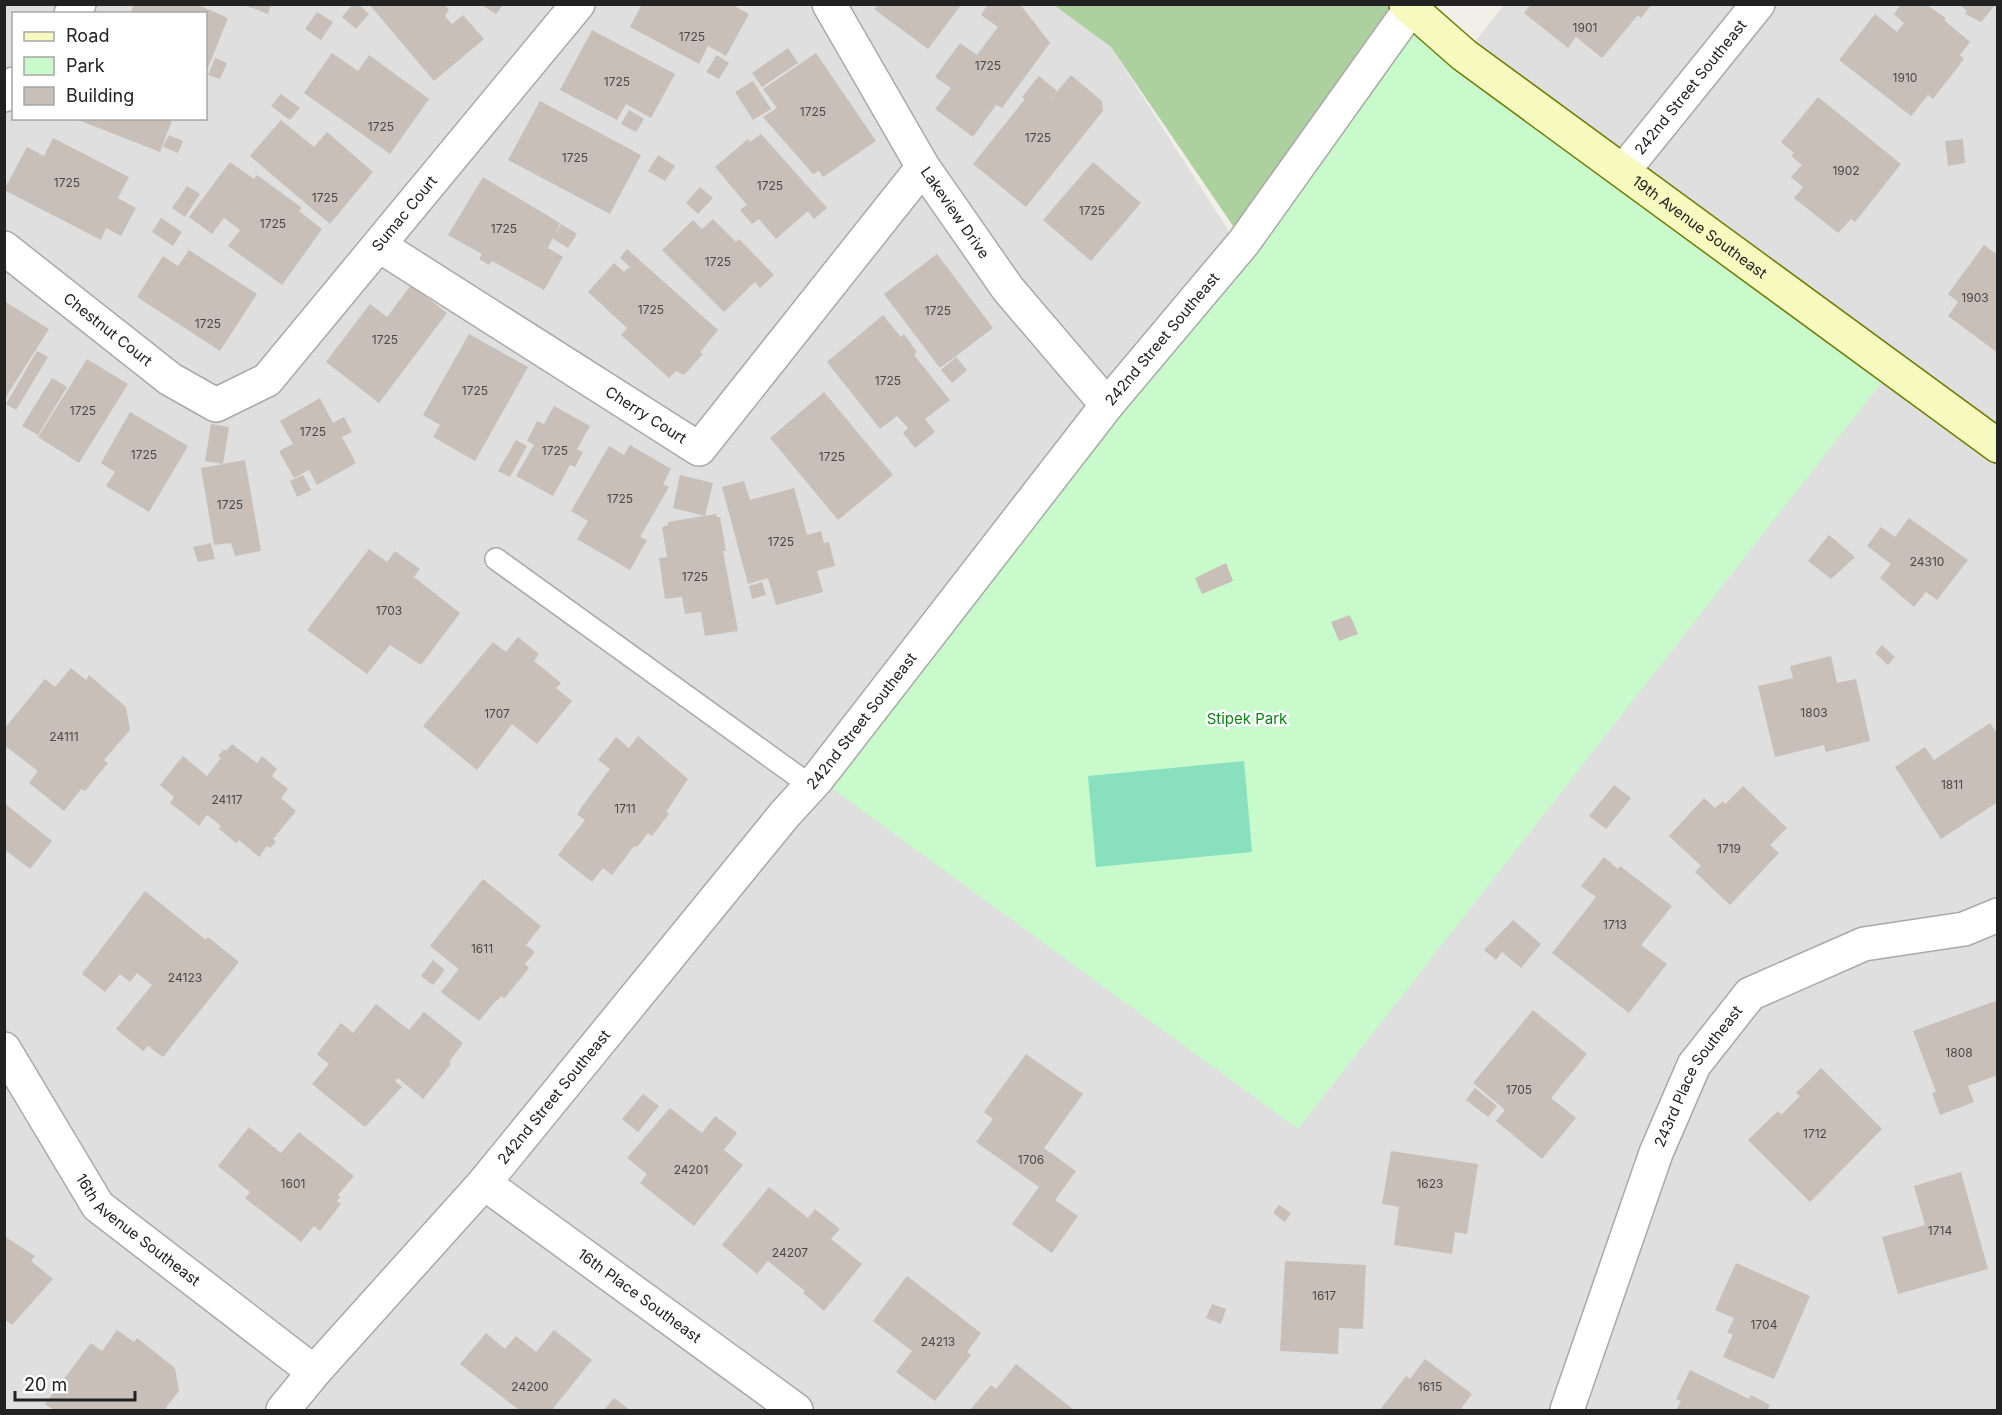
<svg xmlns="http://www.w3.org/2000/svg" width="2002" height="1415" viewBox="0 0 2002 1415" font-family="Inter,sans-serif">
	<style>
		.residential { fill: #e0dfdf; fill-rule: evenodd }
		.forest { fill: #add19e }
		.park { fill: #c8facc }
		.pitch { fill: #88e0be }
		.building { fill: #c7bfb8 }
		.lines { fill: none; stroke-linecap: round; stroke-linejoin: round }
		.lane-casing { stroke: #a9a9a9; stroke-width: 24 }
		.street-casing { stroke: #a9a9a9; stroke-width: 36 }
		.secondary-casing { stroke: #707d05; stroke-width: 36 }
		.lane { stroke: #fff; stroke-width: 21 }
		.street { stroke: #fff; stroke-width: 33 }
		.secondary { stroke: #f7fabf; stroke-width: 33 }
		.labels { text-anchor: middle; stroke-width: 5; stroke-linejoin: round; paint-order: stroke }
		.number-label { font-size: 12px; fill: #4b4948 }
		.street-label { font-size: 15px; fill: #222; stroke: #fff }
		.park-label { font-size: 15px; fill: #0c8416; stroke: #fff }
	</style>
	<rect width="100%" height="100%" fill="#f2efe9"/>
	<path class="residential" d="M1054,4L1111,47L1246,258L1464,55L1504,5H1997V1410H5V5ZM14,14H206V118H14Z"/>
	<polygon class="forest" points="1406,4 1244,242 1111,47 1054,5"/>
	<polygon class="park" points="1411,8 1892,369 1298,1129 818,778"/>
	<polygon class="pitch" points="1244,761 1252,852 1096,867 1088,776"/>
	<g class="building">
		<polygon points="134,4 196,4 228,18 206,73 206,14 130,14"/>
		<polygon points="353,4 358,4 369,14 356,29 342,17"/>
		<polygon points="369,4 444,4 449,10 445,16 452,24 463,15 484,39 434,81"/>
		<polygon points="480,4 504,4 496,14"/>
		<polygon points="642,4 731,4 749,14 726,56 708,46 699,64 630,27"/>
		<polygon points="988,4 1020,4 1050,43 1002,108 996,105 973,137 935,109 951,88 935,77 960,43 977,55 998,27 981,15"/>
		<polygon points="1531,4 1652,4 1641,18 1638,15 1602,58 1576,37 1568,48 1524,13"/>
		<polygon points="1901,4 1925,4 1946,18 1944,20 1970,42 1960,55 1964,59 1933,99 1928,95 1911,116 1839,60 1875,14 1897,32 1904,23 1894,14"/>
		<polygon points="1958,4 1996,4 1981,22 1965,14 1967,11"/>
		<polygon points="244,5 271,5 268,14"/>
		<polygon points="878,5 961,5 928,49 874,9"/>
		<polygon points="317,12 333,22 321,40 305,29"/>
		<polygon points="592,30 675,74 651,118 626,104 617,120 560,90"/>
		<polygon points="788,48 798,63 762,87 752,73"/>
		<polygon points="332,53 358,71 369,55 429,99 390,154 304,93"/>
		<polygon points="816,53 876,141 823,177 819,171 813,174 763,117 777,108 763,89"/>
		<polygon points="717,55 729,63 719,79 706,72"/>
		<polygon points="215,58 227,63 220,79 208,75"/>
		<polygon points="1071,75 1102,101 1103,111 1026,207 973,164 1025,99 1022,97 1039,76 1057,91 1044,107"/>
		<polygon points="753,81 771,109 753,120 735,92"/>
		<polygon points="281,94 300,108 290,120 271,106"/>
		<polygon points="1818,97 1901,164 1855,222 1851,219 1838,233 1794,198 1803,187 1791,177 1802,165 1791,156 1794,153 1781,142"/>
		<polygon points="540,101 641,155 610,214 508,160"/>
		<polygon points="629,110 644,119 636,132 621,124"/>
		<polygon points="73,118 173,118 160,152"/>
		<polygon points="281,120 314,147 327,132 373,172 330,224 250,156"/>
		<polygon points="761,134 827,208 814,219 808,211 776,239 759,219 752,224 740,210 747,205 715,167 748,139 750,142"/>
		<polygon points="169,135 183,141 178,153 163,147"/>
		<polygon points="53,138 129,177 118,198 136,208 121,236 106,228 101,240 4,190 27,147 44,156"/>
		<polygon points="1963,139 1965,163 1948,166 1945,141"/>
		<polygon points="658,155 675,166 665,181 648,171"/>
		<polygon points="230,162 254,179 257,175 302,208 299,211 322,229 282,285 228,246 240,230 224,218 212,234 189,217"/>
		<polygon points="1093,162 1141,203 1091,261 1043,220"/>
		<polygon points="483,177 560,223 548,248 563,257 544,290 492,261 489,265 479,259 482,254 448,235"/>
		<polygon points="187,186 200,194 185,217 172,208"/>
		<polygon points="700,187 713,198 698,214 686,203"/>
		<polygon points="161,218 182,232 173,246 152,232"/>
		<polygon points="713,219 736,242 739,239 774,275 760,288 755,282 724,312 662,250 693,220 702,229"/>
		<polygon points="561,224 577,234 568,248 552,238"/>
		<polygon points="1984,245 1998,255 1998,353 1948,316 1958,302 1948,294"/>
		<polygon points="627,249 718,330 700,352 703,354 684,375 676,371 669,378 621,335 627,328 588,292 614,263 624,272 630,267 620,258"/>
		<polygon points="189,250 257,294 220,351 137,297 163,256 178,266"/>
		<polygon points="937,254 993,328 940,368 884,294"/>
		<polygon points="411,285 447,313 379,403 326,362 370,304 387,317"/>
		<polygon points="4,301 49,329 4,400"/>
		<polygon points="883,315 901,337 904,334 917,352 914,355 950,400 925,419 935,432 915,448 903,433 908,428 897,416 880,429 827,362"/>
		<polygon points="469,334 528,367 475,461 433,437 440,425 423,415"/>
		<polygon points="37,351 48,357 16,410 6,404"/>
		<polygon points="956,357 967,370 952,383 941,370"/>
		<polygon points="87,359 128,384 79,463 38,437"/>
		<polygon points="52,378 67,387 38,435 22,426"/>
		<polygon points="824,392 893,475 838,520 770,438"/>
		<polygon points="320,398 333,423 344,417 352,432 342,437 356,463 317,485 309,470 294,478 279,451 293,444 280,421"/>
		<polygon points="554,406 590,426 577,449 583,452 575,467 570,465 553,496 516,476 534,445 527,441 537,421 544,424"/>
		<polygon points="130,412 188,446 149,512 106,486 115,472 101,463"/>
		<polygon points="211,424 229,427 223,464 205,461"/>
		<polygon points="516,440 527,446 510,477 498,471"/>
		<polygon points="630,445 671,469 663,484 669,487 640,537 647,540 630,570 577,539 588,521 571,511 609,446 624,455"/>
		<polygon points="245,460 261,551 235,556 231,543 214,545 201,468"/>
		<polygon points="303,475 311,490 297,497 290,481"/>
		<polygon points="680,475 713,483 705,516 673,508"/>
		<polygon points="744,481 750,500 794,488 807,535 821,531 824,543 829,542 835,566 817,571 823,592 776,605 768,578 748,584 722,487"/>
		<polygon points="716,514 717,517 720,517 726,551 723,551 738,631 705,636 701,612 685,614 682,597 665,599 659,558 667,557 662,527 668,525 668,522"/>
		<polygon points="1909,518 1968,560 1937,600 1926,592 1914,607 1880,578 1891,564 1867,546 1881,527 1895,537"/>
		<polygon points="1829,535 1855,557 1831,579 1808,561"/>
		<polygon points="211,543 215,559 198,562 193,547"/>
		<polygon points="369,549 387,562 395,551 420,569 414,577 460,613 421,665 390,645 367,674 307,630"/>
		<polygon points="1226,563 1233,581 1202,594 1195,578"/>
		<polygon points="762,582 766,595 752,599 749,586"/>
		<polygon points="1350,615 1358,634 1339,641 1331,622"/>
		<polygon points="518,637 539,654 534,661 561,683 556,688 572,701 537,744 512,724 477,770 423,726 493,642 506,652"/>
		<polygon points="1882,645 1895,657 1888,665 1875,653"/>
		<polygon points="1831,656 1837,683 1856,679 1870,741 1826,752 1824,745 1775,757 1758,686 1793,678 1790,666"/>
		<polygon points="71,668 86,680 89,675 126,707 130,730 104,760 108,763 85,791 81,789 64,811 29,783 38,771 4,745 4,729 45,679 55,687"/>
		<polygon points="1990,723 1998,734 1998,802 1941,839 1895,767 1925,747 1934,760"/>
		<polygon points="638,736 688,779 666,812 669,814 652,836 648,833 637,847 634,846 612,875 603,868 592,882 558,855 585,820 577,814 583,805 610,769 598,760 616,737 629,748"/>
		<polygon points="232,744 257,763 262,756 277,769 272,776 288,789 281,798 296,811 273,839 276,842 270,848 267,846 259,857 239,840 236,843 219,829 221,826 207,815 199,826 170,803 174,797 160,785 183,756 207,776 221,758 218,756 224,749 226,751"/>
		<polygon points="1614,785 1631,798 1606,829 1589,816"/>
		<polygon points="1743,786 1787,828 1770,845 1779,853 1730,905 1695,872 1701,866 1669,836 1704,798 1715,808 1723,801 1725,804"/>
		<polygon points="4,803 52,841 30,869 4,849"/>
		<polygon points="1604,857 1618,869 1620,866 1672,906 1641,945 1667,964 1629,1013 1552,953 1596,897 1581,886"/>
		<polygon points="483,879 541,926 526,945 535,952 525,964 529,968 504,999 502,996 495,1002 479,1021 441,992 459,969 430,946"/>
		<polygon points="145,891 206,940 208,937 239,962 163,1057 148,1046 143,1051 116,1029 152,985 137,973 130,982 120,974 105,992 82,974"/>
		<polygon points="1513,920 1541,944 1521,968 1502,952 1496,960 1484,950"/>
		<polygon points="433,960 445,970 433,985 421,976"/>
		<polygon points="1998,1000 1998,1075 1968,1086 1974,1102 1940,1115 1932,1093 1936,1092 1913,1031"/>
		<polygon points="376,1004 409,1030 424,1012 463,1043 449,1062 451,1064 423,1099 398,1078 395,1081 402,1087 365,1127 312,1084 329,1064 317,1054 341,1023 353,1033"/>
		<polygon points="1533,1010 1587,1054 1551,1098 1576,1118 1542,1159 1496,1121 1505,1110 1473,1083"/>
		<polygon points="1026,1054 1083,1094 1044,1148 1076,1171 1055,1200 1078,1216 1052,1253 1012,1224 1039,1187 976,1142 993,1119 984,1112"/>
		<polygon points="1821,1068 1882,1129 1810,1202 1748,1140 1778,1111 1781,1115 1800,1096 1796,1093"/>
		<polygon points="1475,1088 1497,1106 1488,1117 1466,1100"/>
		<polygon points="643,1094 659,1106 638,1132 622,1119"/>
		<polygon points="670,1108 702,1133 715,1116 737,1133 724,1150 743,1165 694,1226 640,1183 647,1174 627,1158"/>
		<polygon points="249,1127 281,1153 299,1132 354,1176 338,1195 340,1197 337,1201 341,1204 320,1231 314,1226 301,1242 245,1198 250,1192 218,1166"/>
		<polygon points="1391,1151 1478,1164 1467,1234 1455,1232 1452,1254 1394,1245 1399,1207 1382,1204"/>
		<polygon points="1961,1172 1988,1269 1898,1294 1882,1237 1925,1225 1914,1186"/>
		<polygon points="769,1187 808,1218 815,1209 840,1229 831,1239 862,1264 824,1311 803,1293 805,1291 768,1261 757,1274 722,1245"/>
		<polygon points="1279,1205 1291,1213 1285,1222 1273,1213"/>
		<polygon points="4,1236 35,1256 31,1261 53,1279 12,1325 4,1319"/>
		<polygon points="1285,1261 1366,1265 1363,1329 1339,1328 1338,1354 1280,1351"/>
		<polygon points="1736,1263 1810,1296 1774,1379 1723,1357 1733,1334 1727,1333 1734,1318 1715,1310"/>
		<polygon points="907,1276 981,1333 967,1352 971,1355 935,1401 896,1372 912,1351 873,1321"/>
		<polygon points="1212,1304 1226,1309 1221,1324 1206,1318"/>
		<polygon points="117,1330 134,1342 137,1338 175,1368 179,1391 164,1410 54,1410 45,1404 91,1343 102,1351"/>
		<polygon points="554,1330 592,1360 552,1410 519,1410 460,1364 486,1333 505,1349 516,1336 536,1352"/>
		<polygon points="1425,1359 1472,1394 1460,1410 1380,1410 1406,1376 1410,1379"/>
		<polygon points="1016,1364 1074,1410 970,1410 991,1385 996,1389"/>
		<polygon points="1690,1370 1749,1399 1751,1395 1770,1405 1767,1410 1676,1410 1681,1401 1676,1399"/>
		<polygon points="614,1398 630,1410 604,1410"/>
	</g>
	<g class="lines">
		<defs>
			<polyline id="lane" points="496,559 811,786"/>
			<g id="street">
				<path id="s1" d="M829,4L923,167L1008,289L1107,405"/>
				<polyline points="71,14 79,4"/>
				<polyline points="4,95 14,84"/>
				<path id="s2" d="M1624,170L1758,4"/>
				<path id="s3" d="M380,246L699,449L923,167"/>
				<path id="s4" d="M4,248L170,379L216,405L267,380L578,4"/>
				<path id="s5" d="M4,1049L98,1206L314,1372"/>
				<path id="s6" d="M484,1183L796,1410"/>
				<path id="s7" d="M283,1410L314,1372L484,1183L785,814L818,778L1107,405L1244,242L1411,8"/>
				<path id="s8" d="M1567,1410L1656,1153L1694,1065L1750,994L1864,944L1964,929L1998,915"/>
			</g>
			<g id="secondary">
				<path id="s9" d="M1406,4L1464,55L1998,446"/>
			</g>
		</defs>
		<use href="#lane" class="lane-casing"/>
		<use href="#street" class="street-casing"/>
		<use href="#secondary" class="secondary-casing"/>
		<use href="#lane" class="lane"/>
		<use href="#street" class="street"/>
		<use href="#secondary" class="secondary"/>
	</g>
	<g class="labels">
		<g class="number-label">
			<text x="1585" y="32">1901</text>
			<text x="692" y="41">1725</text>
			<text x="988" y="70">1725</text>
			<text x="1905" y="82">1910</text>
			<text x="617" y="86">1725</text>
			<text x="813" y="116">1725</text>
			<text x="381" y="131">1725</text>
			<text x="1038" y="142">1725</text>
			<text x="575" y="162">1725</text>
			<text x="1846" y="175">1902</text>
			<text x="67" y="187">1725</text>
			<text x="770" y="190">1725</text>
			<text x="325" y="202">1725</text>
			<text x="1092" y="215">1725</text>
			<text x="273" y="228">1725</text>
			<text x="504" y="233">1725</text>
			<text x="718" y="266">1725</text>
			<text x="1975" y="302">1903</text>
			<text x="651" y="314">1725</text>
			<text x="938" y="315">1725</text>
			<text x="208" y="328">1725</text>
			<text x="385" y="344">1725</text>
			<text x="888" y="385">1725</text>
			<text x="475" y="395">1725</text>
			<text x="83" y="415">1725</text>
			<text x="313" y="436">1725</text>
			<text x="555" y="455">1725</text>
			<text x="144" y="459">1725</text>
			<text x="832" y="461">1725</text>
			<text x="620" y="503">1725</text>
			<text x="230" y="509">1725</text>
			<text x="781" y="546">1725</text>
			<text x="1927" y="566">24310</text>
			<text x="695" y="581">1725</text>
			<text x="389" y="615">1703</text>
			<text x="1814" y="717">1803</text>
			<text x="497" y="718">1707</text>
			<text x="64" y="741">24111</text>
			<text x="1952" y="789">1811</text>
			<text x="227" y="804">24117</text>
			<text x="625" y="813">1711</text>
			<text x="1729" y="853">1719</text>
			<text x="1615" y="929">1713</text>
			<text x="482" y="953">1611</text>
			<text x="185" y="982">24123</text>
			<text x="1959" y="1057">1808</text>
			<text x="1519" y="1094">1705</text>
			<text x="1815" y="1138">1712</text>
			<text x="1031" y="1164">1706</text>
			<text x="691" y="1174">24201</text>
			<text x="293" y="1188">1601</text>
			<text x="1430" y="1188">1623</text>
			<text x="1940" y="1235">1714</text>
			<text x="790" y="1257">24207</text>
			<text x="1324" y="1300">1617</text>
			<text x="1764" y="1329">1704</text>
			<text x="938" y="1346">24213</text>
			<text x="530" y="1391">24200</text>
			<text x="1430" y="1391">1615</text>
		</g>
		<g class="street-label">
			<text dy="5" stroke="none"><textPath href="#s2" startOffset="106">242nd Street Southeast</textPath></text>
			<text dy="5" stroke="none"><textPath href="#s1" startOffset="244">Lakeview Drive</textPath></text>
			<text dy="5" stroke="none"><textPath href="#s4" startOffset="537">Sumac Court</textPath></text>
			<text dy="5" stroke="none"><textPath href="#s9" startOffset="369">19th Avenue Southeast</textPath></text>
			<text dy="5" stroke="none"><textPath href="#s4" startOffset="132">Chestnut Court</textPath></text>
			<text dy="5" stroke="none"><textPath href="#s7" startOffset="1386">242nd Street Southeast</textPath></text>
			<text dy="5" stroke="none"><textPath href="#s3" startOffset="315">Cherry Court</textPath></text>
			<text dy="5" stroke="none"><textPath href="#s7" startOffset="900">242nd Street Southeast</textPath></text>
			<text dy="5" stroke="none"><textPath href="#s8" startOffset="360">243rd Place Southeast</textPath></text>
			<text dy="5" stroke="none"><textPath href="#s7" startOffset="414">242nd Street Southeast</textPath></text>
			<text dy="5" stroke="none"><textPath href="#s5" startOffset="228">16th Avenue Southeast</textPath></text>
			<text dy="5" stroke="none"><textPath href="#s6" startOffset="192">16th Place Southeast</textPath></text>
		</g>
		<g class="park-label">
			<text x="1247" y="724">Stipek Park</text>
		</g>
	</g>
	<rect width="2002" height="1415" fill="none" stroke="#222222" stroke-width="12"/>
	<rect x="12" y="12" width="195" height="108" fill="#ffffff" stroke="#a7a7a7" stroke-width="1.5"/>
	<rect x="24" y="32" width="30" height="9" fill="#f7fabf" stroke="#a7a7a7" stroke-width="1.5"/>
	<text x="66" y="42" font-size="18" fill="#222222">Road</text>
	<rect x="24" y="57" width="30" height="18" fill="#c8facc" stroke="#a7a7a7" stroke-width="1.5"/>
	<text x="66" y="72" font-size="18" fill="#222222">Park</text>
	<rect x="24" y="87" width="30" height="18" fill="#c7bfb8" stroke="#a7a7a7" stroke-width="1.5"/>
	<text x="66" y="102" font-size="18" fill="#222222">Building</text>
	<path d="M15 1391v9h120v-9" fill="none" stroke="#222222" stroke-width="3"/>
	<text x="24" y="1391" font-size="18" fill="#222222" stroke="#ffffff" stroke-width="4.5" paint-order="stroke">20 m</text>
</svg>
